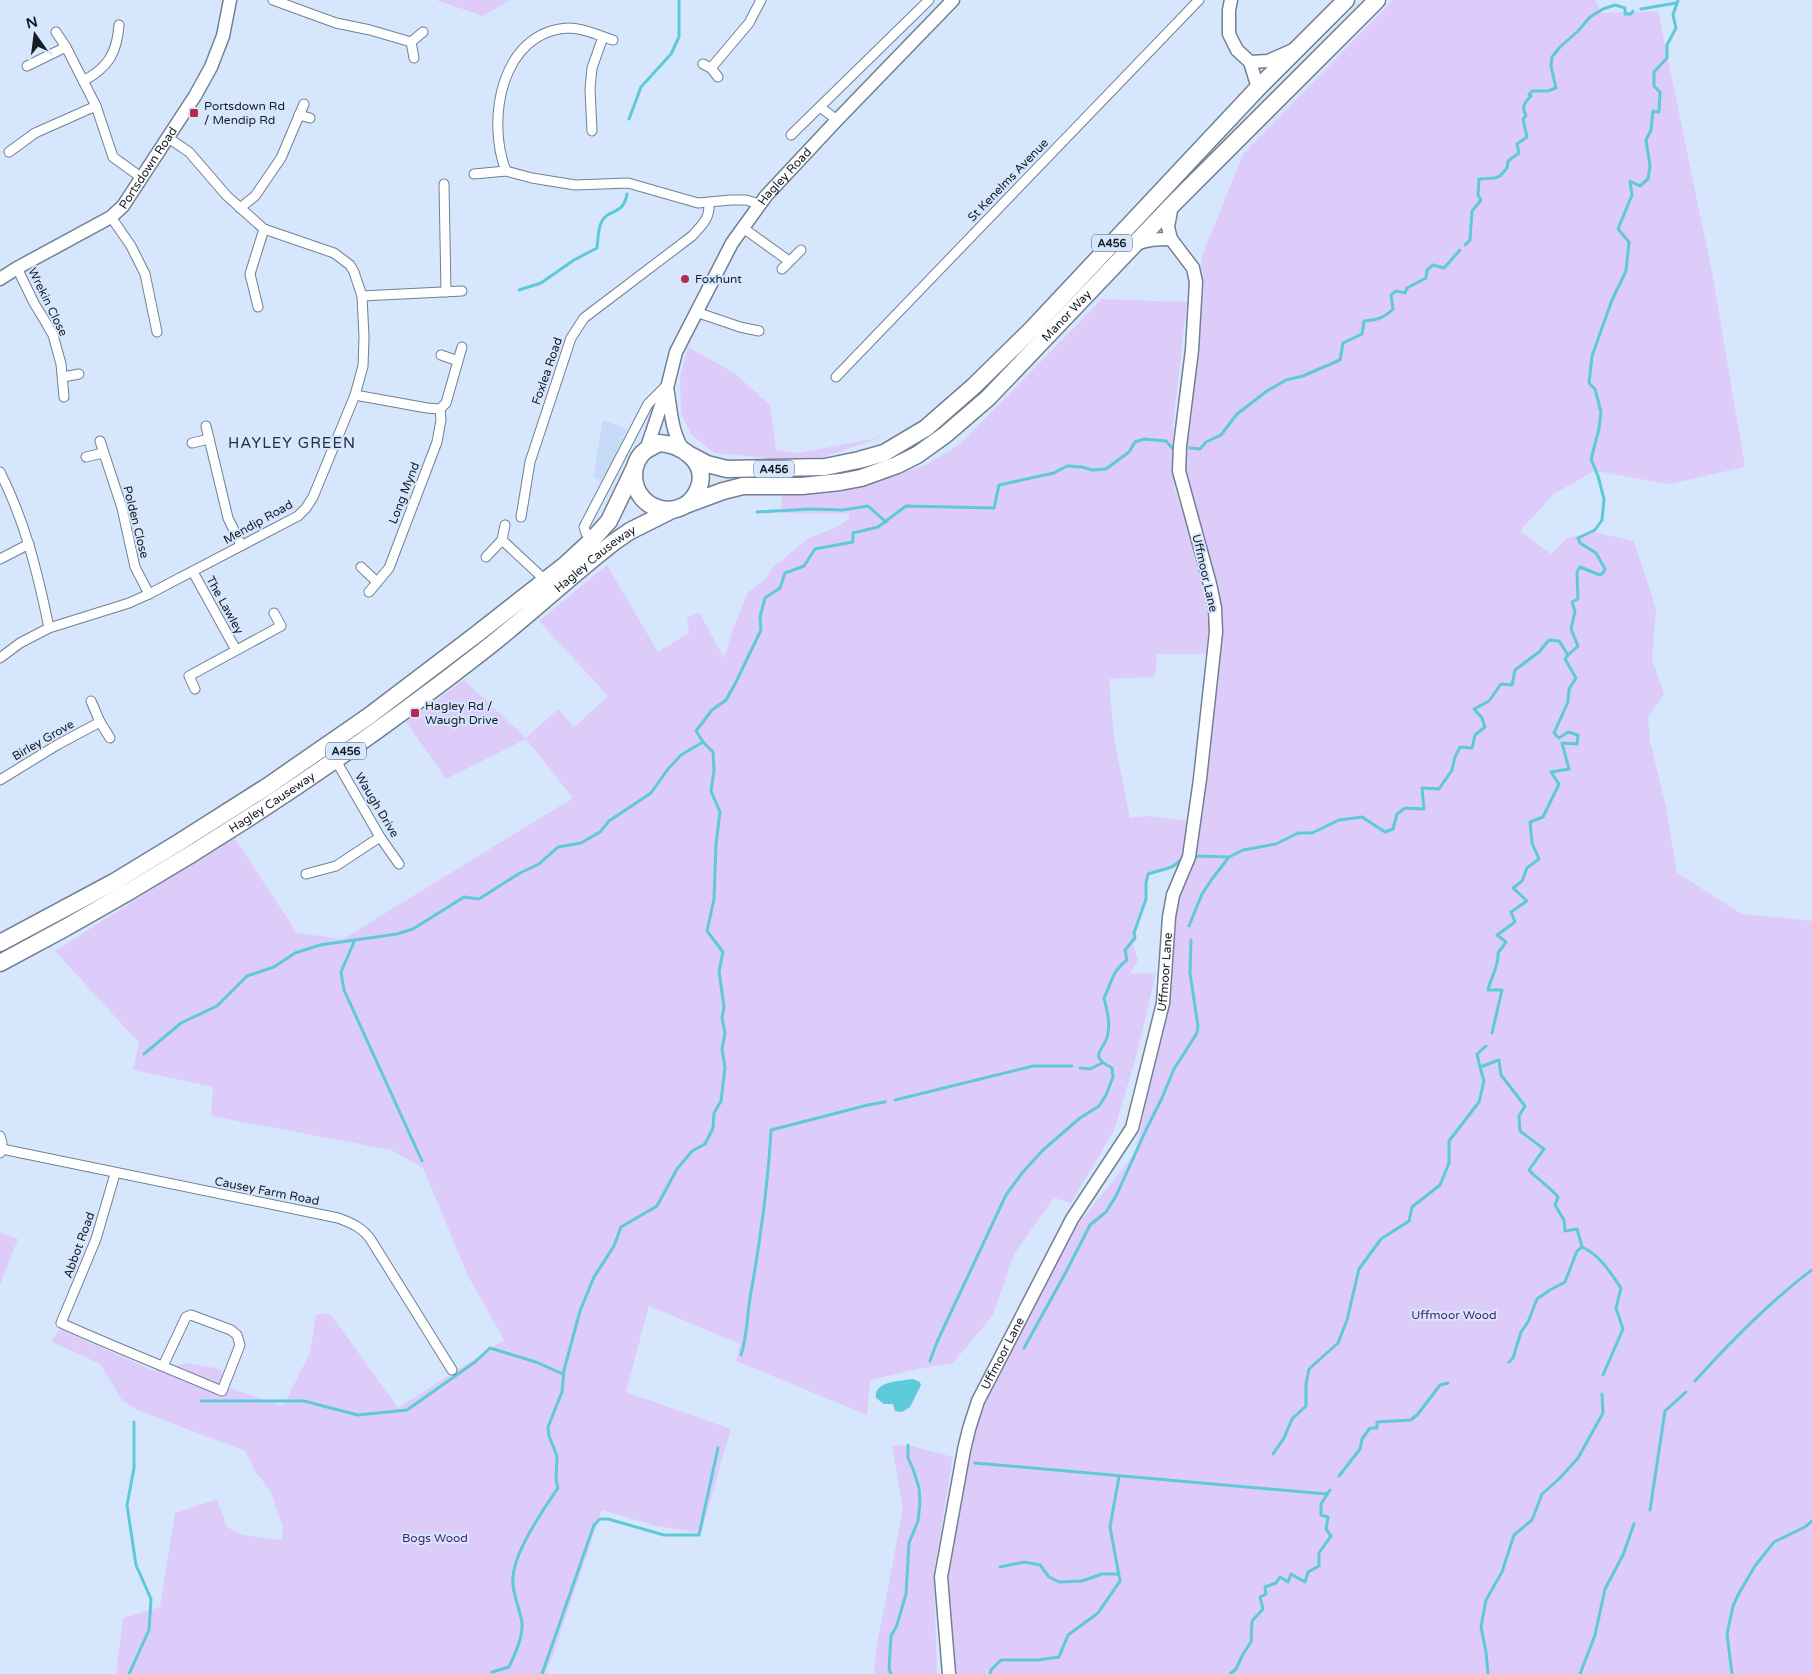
<svg xmlns="http://www.w3.org/2000/svg" width="1812" height="1674" viewBox="0 0 1812 1674" font-family="'Varela Round',sans-serif">
	<style>
		.built { fill: #c6dbf7 }
		.green { fill: #ddccfa }
		.water { fill: #5ec9d9 }
		.lines { fill: none; stroke-linecap: round; stroke-linejoin: round }
		.stream { stroke: #5ec9d9; stroke-width: 3 }
		.street-casing { stroke: #718093; stroke-width: 11 }
		.secondary-casing { stroke: #718093; stroke-width: 15 }
		.highway-casing { stroke: #718093; stroke-width: 19 }
		.street { stroke: #fff; stroke-width: 9 }
		.secondary { stroke: #fff; stroke-width: 12 }
		.highway { stroke: #fff; stroke-width: 16 }
		.poi-dot { fill: #b9284e; stroke: #d6e7fd; stroke-width: 2 }
		.labels { text-anchor: middle; stroke-width: 4; stroke-linejoin: round; paint-order: stroke }
		.shield { fill: #d6e7fd; stroke: #505965; stroke-width: 1 }
		.shield-label { font-size: 11px; font-weight: bold; fill: #161c24 }
		.poi-label { font-size: 12px; fill: #161c24; stroke: #d6e7fd; text-anchor: start }
		.street-label { font-size: 12px; fill: #161c24; stroke: #d6e7fd }
		.park-label { font-size: 12px; fill: #421b6a; stroke: #d6e7fd }
		.quarter-label { font-size: 15px; letter-spacing: 1px; fill: #212e3e; stroke: #d6e7fd }
	</style>
	<rect width="100%" height="100%" fill="#d6e7fd"/>
	<polygon class="built" points="603,420 627,429 609,469 600,481 593,477"/>
	<g class="green">
		<polygon points="436,0 510,0 483,16"/>
		<polygon points="1393,0 1595,0 1602,13 1658,11 1712,272 1745,467 1669,484 1594,471 1554,494 1520,531 1551,554 1567,538 1593,532 1634,541 1656,609 1652,659 1664,694 1648,717 1650,741 1666,807 1677,873 1742,914 1812,921 1812,1674 956,1674 947,1575 967,1456 995,1376 1065,1241 1135,1153 1171,989 1178,898 1197,850 1221,631 1185,480 1183,450 1196,353 1202,256 1243,154"/>
		<polygon points="1102,299 1187,302 1173,425 1175,490 1197,555 1206,591 1211,629 1210,654 1157,654 1155,677 1109,679 1114,738 1130,818 1148,816 1188,821 1186,856 1180,867 1172,867 1149,874 1146,883 1146,899 1134,933 1135,938 1132,942 1138,960 1130,974 1156,973 1138,1050 1114,1131 1071,1203 1054,1198 1014,1254 993,1315 953,1363 922,1368 870,1380 867,1415 736,1361 740,1344 649,1306 626,1392 731,1429 701,1533 655,1526 602,1510 552,1658 545,1674 116,1674 123,1618 160,1607 175,1513 217,1499 227,1527 242,1535 282,1540 283,1528 271,1492 255,1471 245,1451 137,1410 122,1400 100,1364 52,1342 59,1329 154,1371 188,1363 220,1369 228,1387 283,1406 310,1353 316,1315 327,1313 332,1316 398,1408 504,1340 468,1276 423,1168 391,1150 211,1116 213,1087 133,1070 139,1043 55,951 234,837 297,933 343,939 573,798 526,739 446,779 406,722 464,680 526,738 558,709 574,727 608,696 539,621 607,565 658,652 689,633 687,618 699,612 724,658 734,626 748,592 765,580 773,567 809,538 837,527 849,519 849,514 781,513 782,495 841,492 928,464 961,443"/>
		<polygon points="688,347 733,372 770,405 776,450 799,453 882,437 824,457 786,460 714,453 691,434 681,413 680,377"/>
		<polygon points="0,1232 18,1239 0,1285"/>
		<polygon points="908,1445 953,1457 934,1571 937,1674 874,1674 876,1650 903,1509 892,1446"/>
	</g>
	<path class="water" d="M913,1379L920,1382L921,1385L910,1407L902,1412L895,1411L893,1404H884L876,1398C873,1381 901,1381 913,1379Z"/>
	<g class="lines">
		<g class="stream">
			<polyline points="1641,9 1676,3"/>
			<polyline points="629,119 641,87 671,54 679,37 679,0"/>
			<path d="M1465,245L1470,240L1472,211L1481,200L1478,195L1479,179L1495,178L1500,176L1507,168L1508,161L1519,153L1517,144L1527,137L1523,119L1526,116C1521,106 1524,104 1531,96L1529,95L1532,91H1548L1556,88L1551,66L1552,57L1560,47L1578,31L1590,17L1603,9L1615,5L1625,8V14H1631L1633,11"/>
			<path d="M519,290L541,283L574,260L597,248C598,240 598,230 601,223C607,208 623,217 627,194"/>
			<path d="M1190,448L1200,449L1206,442L1221,435L1237,414L1267,391L1286,380L1303,376L1340,360L1343,343L1362,334L1364,321C1377,320 1384,318 1393,309L1391,295L1396,291L1405,293L1407,288L1426,278L1427,270L1433,265L1444,268L1460,250"/>
			<polyline points="757,512 811,509 843,510 868,506 886,522"/>
			<polyline points="1194,856 1228,857"/>
			<polyline points="1189,926 1202,894 1212,879 1229,857 1243,850 1276,844 1298,833 1312,833 1339,820 1362,817 1385,832 1393,829 1397,814 1405,808 1424,809 1422,788 1439,789 1452,770 1455,757 1460,747 1472,748 1475,735 1485,727 1482,718 1474,709 1489,701 1501,684 1512,685 1515,670 1539,652 1549,640 1559,641 1568,655 1578,646 1571,629 1575,611 1572,602 1578,599 1577,572 1580,567 1600,575 1603,573 1605,569 1596,553 1580,543 1578,538 1595,530 1602,520 1604,499 1598,476 1591,459 1599,429 1601,412 1595,389 1589,383 1592,356 1612,300 1626,271 1629,242 1618,229 1632,195 1630,181 1640,186 1648,179 1650,166 1646,140 1651,130 1653,111 1659,112 1660,92 1654,86 1654,72 1667,58 1667,45 1676,28 1673,15 1678,0"/>
			<polyline points="354,942 341,972 344,990 422,1161"/>
			<path d="M1492,1033L1502,990H1488C1491,977 1499,966 1498,953L1506,942L1497,935L1515,922L1511,912L1527,901L1513,888L1522,881L1527,868L1539,859L1532,843L1530,822L1543,817L1559,784L1551,772L1569,769L1562,743L1577,744L1578,735L1568,732L1559,738L1554,733L1568,702L1569,689L1576,678L1565,659L1568,655"/>
			<path d="M1486,1046L1477,1054L1480,1067L1499,1060L1501,1075L1525,1106L1519,1116L1520,1131L1544,1149L1529,1170C1538,1180 1549,1186 1558,1197L1555,1205L1564,1220L1565,1231L1577,1229L1582,1247C1600,1255 1610,1272 1621,1288L1616,1308L1623,1329L1603,1375"/>
			<polyline points="144,1054 181,1023 217,1006 247,976 274,967 295,953 320,945 397,934 413,929 464,897 479,899 520,873 539,864 558,847 581,843 600,832 609,821 651,793 668,769 681,755 703,742"/>
			<polyline points="1080,1068 1090,1069 1102,1063"/>
			<polyline points="895,1100 1033,1066 1072,1066"/>
			<polyline points="1024,1348 1066,1272 1090,1225 1106,1212 1116,1196 1146,1130 1162,1098 1174,1069 1197,1033 1198,1026 1190,973 1191,940"/>
			<path d="M741,1355C747,1337 747,1317 750,1298C760,1242 768,1187 771,1130L868,1105L885,1102"/>
			<path d="M930,1361L937,1342L1006,1195L1022,1173L1043,1150L1080,1118L1099,1106L1106,1095L1113,1077L1112,1068C1085,1055 1107,1049 1108,1033C1110,1021 1107,1010 1104,998C1112,982 1112,971 1127,960L1125,950L1135,938L1134,933L1146,899V883L1148,874L1172,867L1182,859"/>
			<polyline points="1509,1362 1513,1358 1521,1332 1528,1322 1537,1299 1550,1290 1565,1282 1577,1251 1582,1247"/>
			<path d="M1695,1381C1731,1341 1769,1302 1812,1270"/>
			<polyline points="201,1401 304,1401 358,1415 407,1410 475,1362 490,1348 536,1362 563,1374"/>
			<polyline points="1273,1454 1284,1438 1292,1419 1306,1406 1306,1384 1309,1369 1338,1343 1347,1320 1359,1269 1381,1239 1409,1221 1412,1207 1440,1185 1449,1163 1449,1141 1479,1102 1484,1081 1480,1067"/>
			<polyline points="975,1463 1327,1494"/>
			<polyline points="1339,1476 1360,1449 1362,1439 1370,1428 1377,1428 1377,1422 1411,1420 1418,1414 1440,1385 1448,1383"/>
			<polyline points="1650,1510 1665,1411 1686,1392"/>
			<polyline points="1000,1567 1024,1562 1040,1565 1049,1577 1059,1582 1082,1581 1102,1574 1118,1574"/>
			<path d="M492,1672L509,1667C515,1654 523,1637 522,1623C520,1608 511,1592 513,1577C514,1553 544,1508 558,1488L556,1480L557,1456L549,1436L548,1427L562,1392L564,1370L580,1311L594,1277L614,1246L621,1227L657,1206L677,1169L692,1151L705,1144L713,1128L714,1113L721,1101L725,1067L722,1049L725,1033L722,1018L724,1007L719,971L723,952L707,931L714,899L716,844L720,812L711,791L714,771L713,752L703,742L696,731L712,710L726,700L735,684L761,630L760,617L765,598L780,588L785,573L804,566L815,549L853,542V533L878,527L906,506L994,508L999,485L1054,473L1067,466L1082,467L1092,470L1106,469L1129,452L1135,442L1144,439L1166,441L1172,448"/>
			<polyline points="129,1674 149,1630 151,1599 136,1565 127,1505 134,1468 134,1422"/>
			<polyline points="542,1674 594,1525 600,1519 608,1519 664,1535 699,1535 718,1448"/>
			<polyline points="891,1674 889,1669 891,1636 897,1625 906,1594 909,1543 918,1521 920,1502 919,1488 913,1469 908,1458 908,1445"/>
			<polyline points="990,1674 991,1670 1001,1660 1038,1660 1059,1657 1068,1635 1098,1613 1120,1581 1110,1527 1119,1477"/>
			<polyline points="1230,1674 1236,1669 1243,1654 1251,1642 1252,1621 1263,1609 1260,1597 1266,1594 1265,1587 1276,1583 1280,1577 1288,1582 1291,1574 1305,1582 1308,1572 1319,1566 1319,1553 1331,1536 1326,1529 1328,1517 1321,1515 1321,1504 1330,1490"/>
			<polyline points="1488,1674 1486,1652 1481,1627 1486,1600 1502,1572 1514,1535 1532,1520 1542,1494 1560,1478 1578,1458 1603,1413 1602,1394"/>
			<polyline points="1580,1674 1595,1635 1605,1589 1623,1555 1634,1524"/>
			<polyline points="1732,1674 1727,1634 1733,1606 1739,1593 1755,1566 1774,1542 1805,1527 1812,1521"/>
		</g>
		<defs>
			<g id="street">
				<polyline points="273,0 336,23 370,30 411,42"/>
				<polyline points="56,32 66,47 96,106 113,157 142,178"/>
				<path d="M613,40C599,36 585,28 569,28C501,31 486,120 506,171L532,178L575,185L628,183L698,203L731,200H746L759,204"/>
				<polyline points="414,58 411,42 423,32"/>
				<polyline points="703,64 711,68 718,77"/>
				<polyline points="27,66 66,47"/>
				<polyline points="711,68 749,23 761,0"/>
				<path d="M83,81C108,68 117,53 119,25"/>
				<polyline points="820,107 837,120"/>
				<polyline points="299,115 310,118"/>
				<polyline points="592,131 590,89 592,68 603,37"/>
				<polyline points="791,135 929,0"/>
				<polyline points="9,152 35,133 96,106"/>
				<polyline points="474,174 506,171"/>
				<polyline points="444,184 446,292"/>
				<polyline points="240,208 255,196 281,158 304,104"/>
				<polyline points="111,217 131,246 145,274 157,332"/>
				<polyline points="743,228 789,261"/>
				<polyline points="17,268 34,303 45,321 53,335 61,364 64,397"/>
				<polyline points="782,269 801,250"/>
				<polyline points="362,296 462,291"/>
				<polyline points="258,307 250,274 264,229"/>
				<polyline points="696,312 740,327 759,331"/>
				<polyline points="441,355 458,361"/>
				<polyline points="63,377 79,374"/>
				<polyline points="836,377 1199,0"/>
				<polyline points="355,395 427,408 440,409 441,420 437,442 389,568 369,592"/>
				<polyline points="440,409 446,403 462,347"/>
				<polyline points="206,426 228,518 241,545"/>
				<polyline points="100,441 122,508 135,567 149,594"/>
				<polyline points="192,443 209,439"/>
				<polyline points="86,457 103,453"/>
				<path d="M0,472C25,521 38,574 49,628"/>
				<path d="M521,517L530,462L571,338L584,318L692,236C702,225 710,219 709,203"/>
				<polyline points="502,540 505,525"/>
				<polyline points="592,540 586,533 584,527 648,404 666,386"/>
				<polyline points="486,557 502,540 545,580"/>
				<polyline points="0,559 29,544"/>
				<polyline points="361,567 377,582"/>
				<polyline points="193,572 236,650"/>
				<polyline points="0,658 20,643 49,628 129,603 149,594 298,516 306,508 313,497 355,395 363,366 364,337 362,296 354,272 350,265 334,253 264,229 227,196 189,152 167,137"/>
				<polyline points="195,689 189,676 281,626 274,613"/>
				<polyline points="100,722 110,738"/>
				<polyline points="335,759 380,837 399,864"/>
				<polyline points="0,780 57,745 100,722 91,701"/>
				<polyline points="306,874 336,866 380,837"/>
				<polyline points="0,1136 2,1143 0,1153"/>
				<path d="M2,1149L338,1218C352,1223 363,1228 371,1240L452,1370"/>
				<path d="M115,1174L96,1239L61,1323C114,1347 168,1368 222,1391L240,1345L237,1335L231,1330L191,1315L186,1317L163,1366"/>
			</g>
			<g id="secondary">
				<polyline points="1231,0 1229,10 1229,34 1237,50 1250,62 1258,88"/>
				<polyline points="1250,62 1268,61 1293,50"/>
				<path d="M1134,245C1146,239 1158,239 1171,239"/>
				<path id="s1" d="M0,279L17,268L111,217L123,206L195,96L211,67L223,36L230,0"/>
				<path d="M667,388C671,408 671,432 683,449"/>
				<path id="s2" d="M646,450L667,388L676,352L732,243L766,196L837,120L953,0"/>
				<path id="s3" d="M949,1674L941,1577L964,1450L969,1429L978,1401L1072,1219L1132,1128L1163,1003L1169,917L1173,895L1189,857L1200,779L1216,632L1215,608L1210,584L1179,471L1180,446L1192,350L1196,282L1193,268L1171,239L1168,227L1172,205"/>
			</g>
			<g id="highway">
				<path d="M659,443C680,444 708,461 699,487C686,524 634,513 634,475C634,466 638,456 645,451C649,448 654,446 659,443Z"/>
				<polyline points="692,456 707,464 727,469 825,467 859,460 884,453 926,428 974,386 1032,329 1258,88 1346,0"/>
				<path id="s4" d="M688,504L723,491L743,486H802L840,482L861,478L897,465L917,455L945,435L988,398L1172,205L1377,0"/>
				<polyline points="0,943 114,882 178,843 268,786 369,716 473,637 565,565 592,540 609,521 634,469"/>
				<path id="s5" d="M0,963C170,874 332,769 483,651C528,616 569,577 614,542L630,531L672,510"/>
			</g>
		</defs>
		<use href="#street" class="street-casing"/>
		<use href="#secondary" class="secondary-casing"/>
		<use href="#highway" class="highway-casing"/>
		<use href="#street" class="street"/>
		<use href="#secondary" class="secondary"/>
		<use href="#highway" class="highway"/>
	</g>
	<g class="poi-dot">
		<rect x="189" y="108" width="10" height="10" rx="2.5"/>
		<circle cx="685" cy="279" r="5"/>
		<rect x="410" y="708" width="10" height="10" rx="2.5"/>
	</g>
	<g class="labels">
		<g class="shield">
			<rect x="1092" y="234.5" width="40" height="17" rx="4"/>
			<rect x="754" y="460.5" width="40" height="17" rx="4"/>
			<rect x="326" y="742.5" width="40" height="17" rx="4"/>
		</g>
		<g class="shield-label">
			<text x="1112" y="247">A456</text>
			<text x="774" y="473">A456</text>
			<text x="346" y="755">A456</text>
		</g>
		<g class="poi-label">
			<text x="204" y="110">Portsdown Rd<tspan x="204" dy="14">/ Mendip Rd</tspan></text>
			<text x="695" y="283">Foxhunt</text>
			<text x="425" y="710">Hagley Rd /<tspan x="425" dy="14">Waugh Drive</tspan></text>
		</g>
		<g class="street-label">
			<text dy="4" stroke="none"><textPath href="#s1" startOffset="189">Portsdown Road</textPath></text>
			<text dy="4" stroke="none"><textPath href="#s2" startOffset="310">Hagley Road</textPath></text>
			<text transform="translate(1008 180) rotate(-46)" y="4">St Kenelms Avenue</text>
			<text transform="translate(48 302) rotate(64)" y="4">Wrekin Close</text>
			<text dy="4" stroke="none"><textPath href="#s4" startOffset="442">Manor Way</textPath></text>
			<text transform="translate(547 371) rotate(-71)" y="4">Foxlea Road</text>
			<text transform="translate(404 493) rotate(-69)" y="4">Long Mynd</text>
			<text transform="translate(136 522) rotate(76)" y="4">Polden Close</text>
			<text transform="translate(258 522) rotate(-29)" y="4">Mendip Road</text>
			<text dy="4" stroke="none"><textPath href="#s5" startOffset="721">Hagley Causeway</textPath></text>
			<text transform="translate(1205 573) rotate(77)" y="4">Uffmoor Lane</text>
			<text transform="translate(225 605) rotate(61)" y="4">The Lawley</text>
			<text transform="translate(43 740) rotate(-30)" y="4">Birley Grove</text>
			<text dy="4" stroke="none"><textPath href="#s5" startOffset="316">Hagley Causeway</textPath></text>
			<text transform="translate(377 805) rotate(59)" y="4">Waugh Drive</text>
			<text dy="4" stroke="none"><textPath href="#s3" startOffset="751">Uffmoor Lane</textPath></text>
			<text transform="translate(267 1191) rotate(11)" y="4">Causey Farm Road</text>
			<text transform="translate(79 1245) rotate(-70)" y="4">Abbot Road</text>
			<text dy="4" stroke="none"><textPath href="#s3" startOffset="331">Uffmoor Lane</textPath></text>
		</g>
		<g class="park-label">
			<text x="1454" y="1319">Uffmoor Wood</text>
			<text x="435" y="1542">Bogs Wood</text>
		</g>
		<g class="quarter-label">
			<text x="292" y="448">HAYLEY GREEN</text>
		</g>
	</g>
	<g transform="translate(35 35) rotate(346)" stroke="#d6e7fd" stroke-width="4" paint-order="stroke">
	<path d="M0-4L9 19L0 12L-9 19Z" fill="#161c24"/>
	<text y="-8" font-size="14" font-weight="bold" text-anchor="middle" fill="#161c24">N</text>
	</g>
</svg>
